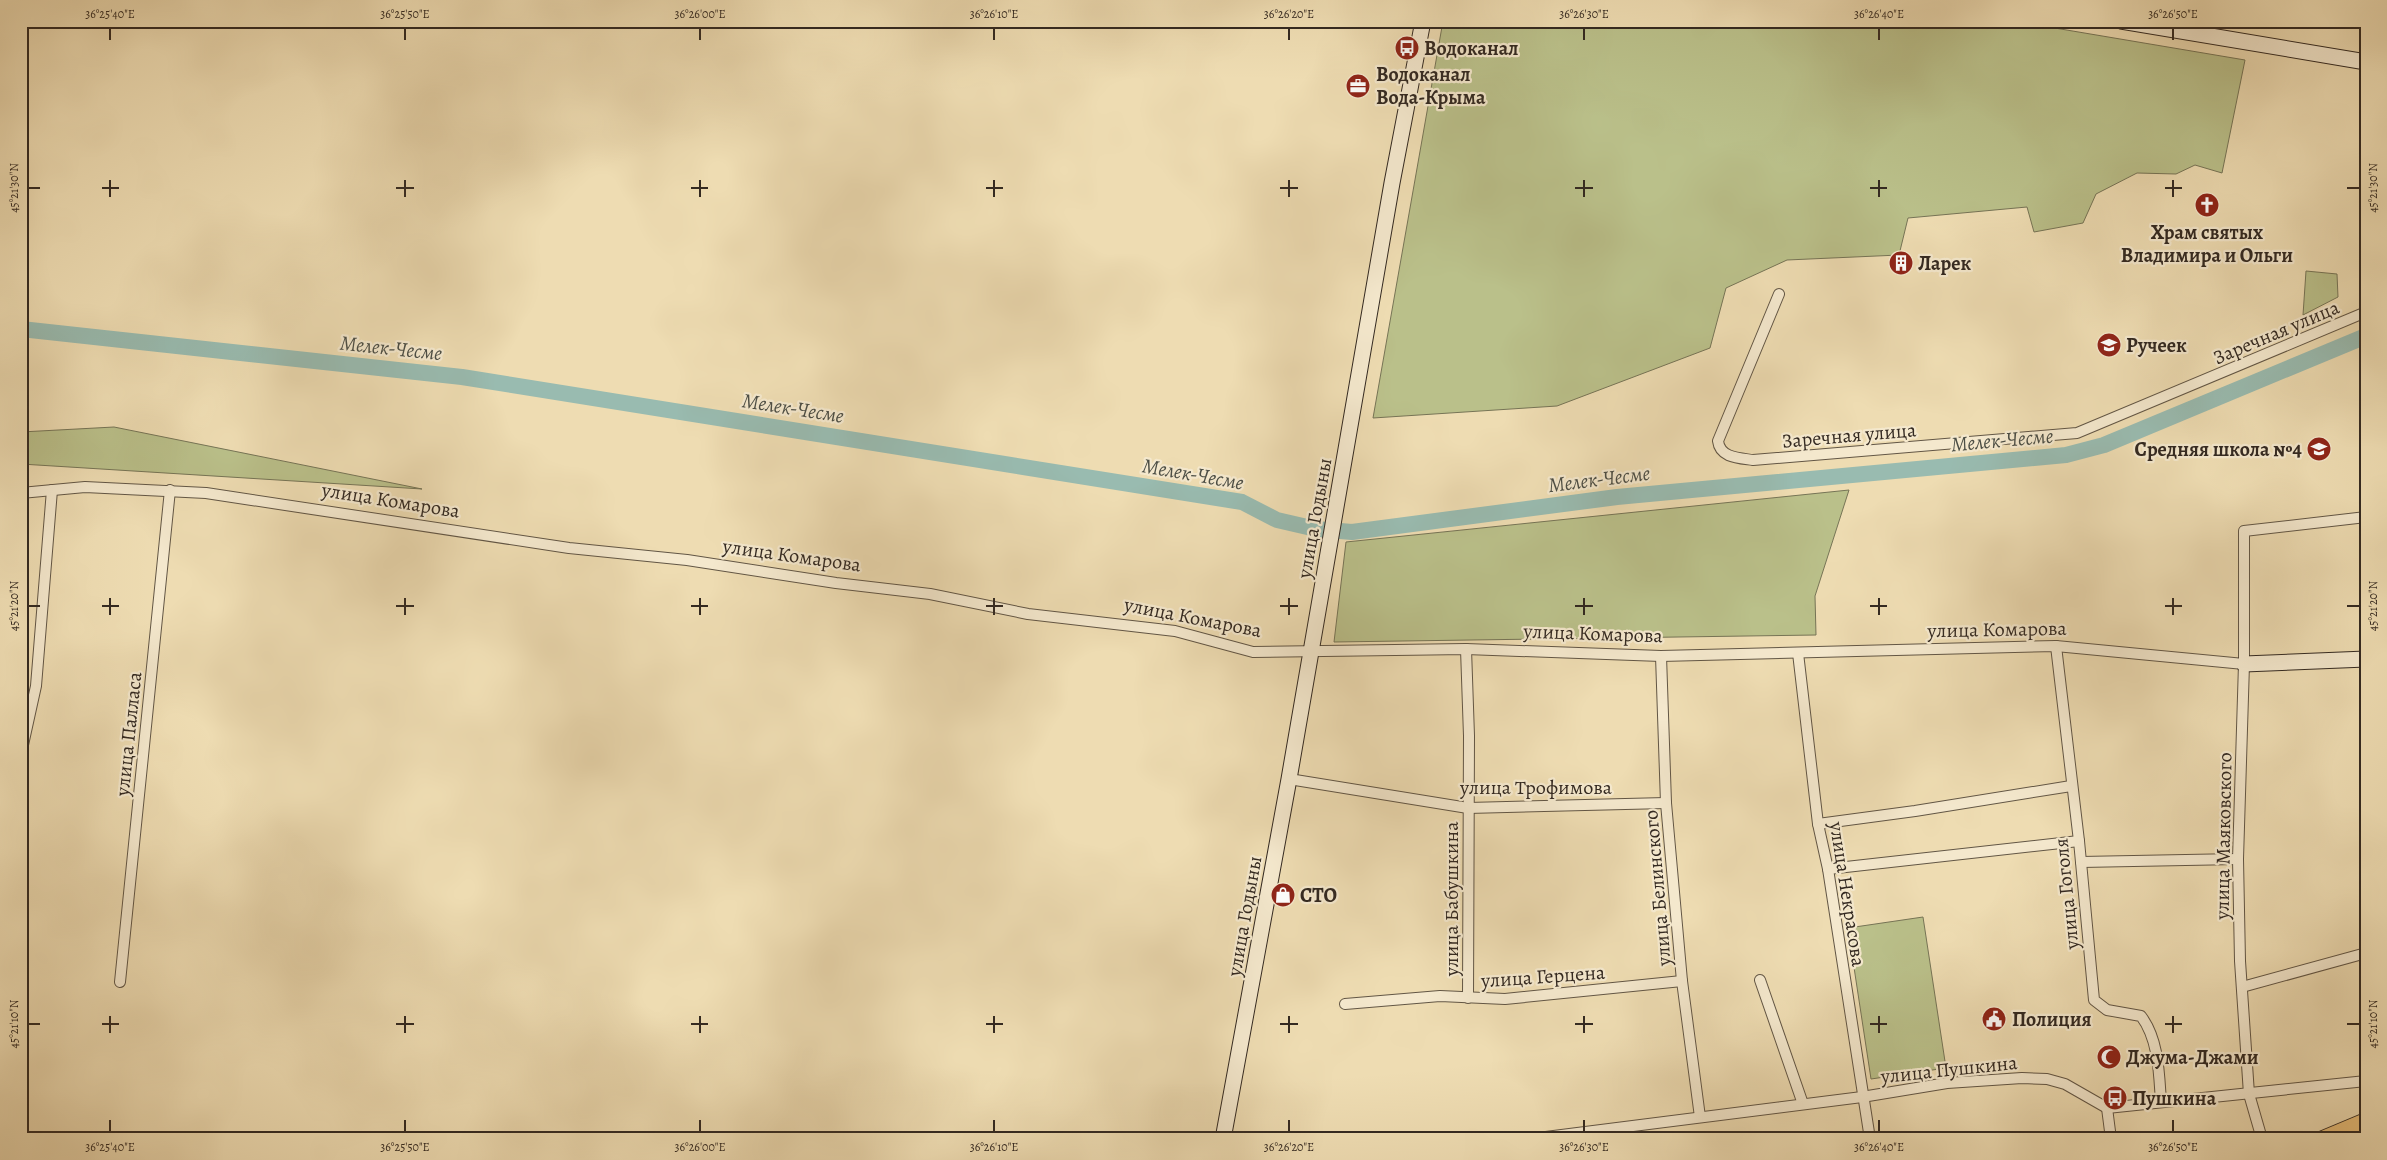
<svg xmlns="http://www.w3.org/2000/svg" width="2387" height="1160" viewBox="0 0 2387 1160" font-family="Alegreya,serif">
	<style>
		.green { fill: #bac08a; stroke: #767456 }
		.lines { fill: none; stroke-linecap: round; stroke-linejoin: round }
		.river { stroke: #99bbb0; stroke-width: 16 }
		.street-casing { stroke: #625645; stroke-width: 12 }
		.secondary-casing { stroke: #332921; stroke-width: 17 }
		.primary-casing { stroke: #332921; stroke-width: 18 }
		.street { stroke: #f4e8cd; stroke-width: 10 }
		.secondary { stroke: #f4e8cd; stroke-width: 15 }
		.primary { stroke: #e7be79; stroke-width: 16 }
		.ticks { fill: none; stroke: #332921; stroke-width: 2 }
		.labels { text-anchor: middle; stroke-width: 4.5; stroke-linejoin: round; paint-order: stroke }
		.poi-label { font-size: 20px; font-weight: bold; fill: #332921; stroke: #f4e8cd; text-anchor: start }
		.street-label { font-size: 20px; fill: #332921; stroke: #f4e8cd }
		.water-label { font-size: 21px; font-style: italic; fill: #4c4e45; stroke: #f4e8cd }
		.neatline { fill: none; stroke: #332921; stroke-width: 2 }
		.ticks-label { font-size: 12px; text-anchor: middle; fill: #332921 }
	</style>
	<rect width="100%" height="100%" fill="#eedcb2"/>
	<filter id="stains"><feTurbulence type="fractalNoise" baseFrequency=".004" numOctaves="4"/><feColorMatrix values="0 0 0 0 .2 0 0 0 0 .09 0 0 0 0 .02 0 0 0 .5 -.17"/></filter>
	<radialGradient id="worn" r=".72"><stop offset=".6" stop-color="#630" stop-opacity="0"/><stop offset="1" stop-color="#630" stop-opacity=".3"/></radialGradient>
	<g class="green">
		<polygon points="1443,21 2013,21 2245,60 2222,173 2195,165 2176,174 2137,173 2096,194 2083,223 2034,232 2027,207 1908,218 1899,255 1787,260 1726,288 1710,348 1557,406 1373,418"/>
		<polygon points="2306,271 2337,274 2338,297 2303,315"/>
		<polygon points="114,427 422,489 21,464 21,432"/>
		<polygon points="1849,490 1815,596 1816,635 1334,642 1346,542"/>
		<polygon points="1923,917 1946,1068 1871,1079 1848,928"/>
	</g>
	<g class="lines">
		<polyline class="river" points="21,329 462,377 1242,502 1277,520 1316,529 1352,532 1617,497 2066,455 2104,445 2366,336"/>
		<defs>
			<g id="street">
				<path d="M1779,294L1718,441C1720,458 1739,458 1753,460L2077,433L2366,312"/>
				<polyline points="21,493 85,487 206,493 569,548 687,560 836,583 930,594 1028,614 1175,631 1253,652 1466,649 1661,656 2056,646 2244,664"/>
				<path d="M2056,646L2079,841L2094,1000L2107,1010L2141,1016C2159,1040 2159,1074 2161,1102"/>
				<polyline points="1466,649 1469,736 1468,998"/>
				<polyline points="1798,653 1818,824 1828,869 1870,1139"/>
				<polyline points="1661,656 1666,803 1682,981 1700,1117"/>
				<polyline points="21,754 36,686 52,490"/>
				<polyline points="1289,779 1468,808 1666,803"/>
				<polyline points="1818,824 1915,811 2071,786"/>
				<polyline points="2081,862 2238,859"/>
				<polyline points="1828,869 2079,841"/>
				<polyline points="1760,980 1803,1104"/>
				<polyline points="120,982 170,490"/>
				<polyline points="2242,987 2366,953"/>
				<polyline points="1345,1004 1440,996 1505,999 1682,981"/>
				<polyline points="2107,1108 2111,1139"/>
				<polyline points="1530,1139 1862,1097 1947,1083 2022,1078 2047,1079 2065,1084 2107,1108 2366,1081"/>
				<polyline points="2262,1139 2249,1094 2240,961 2238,859 2244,664 2244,531 2366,517"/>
			</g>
			<g id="secondary">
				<polyline points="2121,21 2366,62"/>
				<polyline points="2244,664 2366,659"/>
				<polyline points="1223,1139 1289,779 1392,183 1423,21"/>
			</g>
			<polyline id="primary" points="2323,1139 2366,1121"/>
		</defs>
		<use href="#street" class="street-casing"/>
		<use href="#secondary" class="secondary-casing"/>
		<use href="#primary" class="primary-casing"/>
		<use href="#street" class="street"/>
		<use href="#secondary" class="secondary"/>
		<use href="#primary" class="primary"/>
	</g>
	<path class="ticks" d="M110,28V40M405,28V40M700,28V40M994,28V40M1289,28V40M1584,28V40M1879,28V40M2173,28V40M110,180V197M405,180V197M700,180V197M994,180V197M1289,180V197M1584,180V197M1879,180V197M2173,180V197M28,188H40M102,188H119M396,188H414M691,188H708M986,188H1003M1280,188H1298M1575,188H1593M1870,188H1887M2165,188H2182M2347,188H2360M110,598V615M405,598V615M700,598V615M994,598V615M1289,598V615M1584,598V615M1879,598V615M2173,598V615M28,606H40M102,606H119M396,606H414M691,606H708M986,606H1003M1280,606H1298M1575,606H1593M1870,606H1887M2165,606H2182M2347,606H2360M110,1016V1033M405,1016V1033M700,1016V1033M994,1016V1033M1289,1016V1033M1584,1016V1033M1879,1016V1033M2173,1016V1033M28,1024H40M102,1024H119M396,1024H414M691,1024H708M986,1024H1003M1280,1024H1298M1575,1024H1593M1870,1024H1887M2165,1024H2182M2347,1024H2360M110,1120V1132M405,1120V1132M700,1120V1132M994,1120V1132M1289,1120V1132M1584,1120V1132M1879,1120V1132M2173,1120V1132"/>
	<defs>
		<symbol id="bus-disc" viewBox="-11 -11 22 22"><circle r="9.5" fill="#8f2418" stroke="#f4e8cd"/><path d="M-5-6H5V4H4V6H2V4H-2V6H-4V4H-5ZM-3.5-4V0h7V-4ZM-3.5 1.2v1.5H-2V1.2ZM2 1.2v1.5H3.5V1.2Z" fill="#fff"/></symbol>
		<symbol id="office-disc" viewBox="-11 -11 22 22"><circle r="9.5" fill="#8f2418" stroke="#f4e8cd"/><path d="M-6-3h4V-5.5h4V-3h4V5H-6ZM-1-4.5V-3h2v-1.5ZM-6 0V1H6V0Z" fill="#fff"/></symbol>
		<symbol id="church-disc" viewBox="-11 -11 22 22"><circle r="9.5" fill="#8f2418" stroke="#f4e8cd"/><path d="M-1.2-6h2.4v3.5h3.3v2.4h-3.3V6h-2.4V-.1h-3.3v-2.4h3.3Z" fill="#fff"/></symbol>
		<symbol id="building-disc" viewBox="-11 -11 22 22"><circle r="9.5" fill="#8f2418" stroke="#f4e8cd"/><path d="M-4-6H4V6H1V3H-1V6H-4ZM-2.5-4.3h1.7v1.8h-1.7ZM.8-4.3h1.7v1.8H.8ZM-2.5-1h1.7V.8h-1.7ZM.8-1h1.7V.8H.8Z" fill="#fff"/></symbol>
		<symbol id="school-disc" viewBox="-11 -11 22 22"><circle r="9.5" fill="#8f2418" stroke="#f4e8cd"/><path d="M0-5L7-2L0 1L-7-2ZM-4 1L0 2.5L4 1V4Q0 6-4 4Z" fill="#fff"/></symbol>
		<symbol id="shop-disc" viewBox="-11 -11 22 22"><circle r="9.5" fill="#8f2418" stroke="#f4e8cd"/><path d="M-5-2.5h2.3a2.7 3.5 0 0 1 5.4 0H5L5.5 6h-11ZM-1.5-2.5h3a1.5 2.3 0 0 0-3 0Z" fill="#fff"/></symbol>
		<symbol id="civic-disc" viewBox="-11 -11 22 22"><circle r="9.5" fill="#8f2418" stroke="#f4e8cd"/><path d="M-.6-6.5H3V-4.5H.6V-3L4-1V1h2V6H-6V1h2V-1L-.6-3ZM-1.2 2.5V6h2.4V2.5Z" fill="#fff"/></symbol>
		<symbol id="mosque-disc" viewBox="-11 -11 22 22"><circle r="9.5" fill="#8f2418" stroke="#f4e8cd"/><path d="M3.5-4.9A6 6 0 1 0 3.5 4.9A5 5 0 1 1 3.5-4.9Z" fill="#fff"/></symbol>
	</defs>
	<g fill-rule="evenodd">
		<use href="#bus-disc" x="1393" y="34" width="28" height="28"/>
		<use href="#office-disc" x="1344" y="72" width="28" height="28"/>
		<use href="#church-disc" x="2193" y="191" width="28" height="28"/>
		<use href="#building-disc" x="1887" y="249" width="28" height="28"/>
		<use href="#school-disc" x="2095" y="331" width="28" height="28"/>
		<use href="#school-disc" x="2305" y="435" width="28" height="28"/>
		<use href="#shop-disc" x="1269" y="881" width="28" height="28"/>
		<use href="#civic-disc" x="1980" y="1005" width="28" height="28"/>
		<use href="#mosque-disc" x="2095" y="1043" width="28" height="28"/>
		<use href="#bus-disc" x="2101" y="1084" width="28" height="28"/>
	</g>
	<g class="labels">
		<g class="poi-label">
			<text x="1424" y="55">Водоканал</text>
			<text x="1376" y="81">Водоканал<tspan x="1376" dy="23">Вода-Крыма</tspan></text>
			<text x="2207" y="239" text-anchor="middle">Храм святых<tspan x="2207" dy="23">Владимира и Ольги</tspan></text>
			<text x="1918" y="270">Ларек</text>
			<text x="2126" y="352">Ручеек</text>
			<text x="2302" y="456" text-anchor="end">Средняя школа №4</text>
			<text x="1300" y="902">СТО</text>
			<text x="2012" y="1026">Полиция</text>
			<text x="2126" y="1064">Джума-Джами</text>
			<text x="2132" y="1105">Пушкина</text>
		</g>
		<g class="street-label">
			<text transform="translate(2276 332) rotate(-23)" y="7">Заречная улица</text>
			<text transform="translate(1849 435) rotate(-5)" y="7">Заречная улица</text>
			<text transform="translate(391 500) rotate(9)" y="7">улица Комарова</text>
			<text transform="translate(1314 518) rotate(-80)" y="7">улица Годыны</text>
			<text transform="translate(792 555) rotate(8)" y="7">улица Комарова</text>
			<text transform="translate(1193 617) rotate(11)" y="7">улица Комарова</text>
			<text transform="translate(1997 629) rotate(-1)" y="7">улица Комарова</text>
			<text transform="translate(1593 633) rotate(2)" y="7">улица Комарова</text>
			<text transform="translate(128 734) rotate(-84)" y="7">улица Палласа</text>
			<text x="1536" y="794">улица Трофимова</text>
			<text transform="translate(2223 836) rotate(-89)" y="7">улица Маяковского</text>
			<text transform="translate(1657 888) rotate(-95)" y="7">улица Белинского</text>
			<text transform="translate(1848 894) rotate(81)" y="7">улица Некрасова</text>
			<text transform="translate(2066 894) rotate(-96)" y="7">улица Гоголя</text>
			<text transform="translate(1451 899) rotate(-90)" y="7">улица Бабушкина</text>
			<text transform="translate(1244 916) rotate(-80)" y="7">улица Годыны</text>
			<text transform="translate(1543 976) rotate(-4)" y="7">улица Герцена</text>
			<text transform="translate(1949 1069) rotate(-6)" y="7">улица Пушкина</text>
		</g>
		<g class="water-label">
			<text transform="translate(391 348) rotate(6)" y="7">Мелек-Чесме</text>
			<text transform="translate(793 408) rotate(9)" y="7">Мелек-Чесме</text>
			<text transform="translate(2002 440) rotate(-5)" y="7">Мелек-Чесме</text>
			<text transform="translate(1193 474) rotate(10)" y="7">Мелек-Чесме</text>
			<text transform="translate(1599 479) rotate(-7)" y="7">Мелек-Чесме</text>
		</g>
	</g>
	<rect width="2387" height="1160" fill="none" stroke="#eedcb2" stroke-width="55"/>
	<rect x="28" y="28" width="2332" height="1104" class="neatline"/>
	<g class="ticks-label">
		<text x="110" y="18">36°25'40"E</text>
		<text x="405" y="18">36°25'50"E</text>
		<text x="700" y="18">36°26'00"E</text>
		<text x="994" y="18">36°26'10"E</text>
		<text x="1289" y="18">36°26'20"E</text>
		<text x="1584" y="18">36°26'30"E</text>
		<text x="1879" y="18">36°26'40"E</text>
		<text x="2173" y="18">36°26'50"E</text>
		<text transform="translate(14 188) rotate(-90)" y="4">45°21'30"N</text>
		<text transform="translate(2373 188) rotate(-90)" y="4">45°21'30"N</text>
		<text transform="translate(14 606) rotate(-90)" y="4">45°21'20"N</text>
		<text transform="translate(2373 606) rotate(-90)" y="4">45°21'20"N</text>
		<text transform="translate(14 1024) rotate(-90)" y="4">45°21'10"N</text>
		<text transform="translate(2373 1024) rotate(-90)" y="4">45°21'10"N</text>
		<text x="110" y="1151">36°25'40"E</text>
		<text x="405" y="1151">36°25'50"E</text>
		<text x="700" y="1151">36°26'00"E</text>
		<text x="994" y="1151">36°26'10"E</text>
		<text x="1289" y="1151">36°26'20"E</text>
		<text x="1584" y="1151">36°26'30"E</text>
		<text x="1879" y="1151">36°26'40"E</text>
		<text x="2173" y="1151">36°26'50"E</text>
	</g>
	<rect width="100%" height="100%" filter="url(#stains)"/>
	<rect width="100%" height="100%" fill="url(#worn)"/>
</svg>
